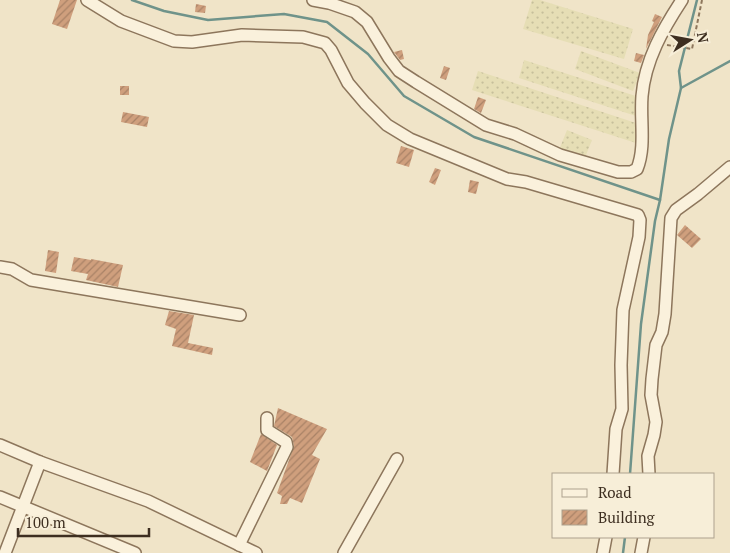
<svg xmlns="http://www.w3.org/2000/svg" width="730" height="553" viewBox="0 0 730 553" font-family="'PT Serif',serif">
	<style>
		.farmland { fill: url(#farmland-dots) }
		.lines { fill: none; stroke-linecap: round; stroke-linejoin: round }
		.stream { stroke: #6f938a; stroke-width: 2.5 }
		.building { fill: url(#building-hatch) }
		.minor-casing { stroke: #8d765c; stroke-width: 14 }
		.path { stroke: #8d765c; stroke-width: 2; stroke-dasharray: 4 2.5; stroke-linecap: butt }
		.minor { stroke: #faf1dc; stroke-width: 11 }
	</style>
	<defs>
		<pattern id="farmland-dots" width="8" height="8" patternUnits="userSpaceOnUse" patternTransform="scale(1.25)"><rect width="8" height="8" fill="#e6deb5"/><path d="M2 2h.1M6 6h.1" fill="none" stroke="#c6bf9b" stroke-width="1.8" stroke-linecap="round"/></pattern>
		<pattern id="building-hatch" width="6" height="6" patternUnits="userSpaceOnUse" patternTransform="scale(1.25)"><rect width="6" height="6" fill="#cf9f7d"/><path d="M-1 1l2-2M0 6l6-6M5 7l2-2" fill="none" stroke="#a98266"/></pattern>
	</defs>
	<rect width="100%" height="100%" fill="#f0e4c8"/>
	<g class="farmland">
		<polygon points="532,0 540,0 633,29 624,59 523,29"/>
		<polygon points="581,51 640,73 633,91 575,69"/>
		<polygon points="524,60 645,99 639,117 519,78"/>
		<polygon points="478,71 642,125 636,143 472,90"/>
		<polygon points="567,130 592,140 584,160 559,150"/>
	</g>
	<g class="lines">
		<g class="stream">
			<polyline points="132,0 164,11 208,20 284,14 327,22 368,54 404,96 474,137 660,200 669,139 681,88 679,71 697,0"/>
			<polyline points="681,88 730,61"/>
			<polyline points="630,474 641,324 655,221 660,200"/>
			<polyline points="623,553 625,537"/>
		</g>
	</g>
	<g class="building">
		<polygon points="60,0 77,0 67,29 52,24"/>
		<polygon points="196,4 206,6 205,13 195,12"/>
		<polygon points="655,14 662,17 646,49 648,35 654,22 652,21"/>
		<polygon points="402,50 404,59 400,60 394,52"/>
		<polygon points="636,53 644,55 641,63 634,61"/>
		<polygon points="444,66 450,68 446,80 440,78"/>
		<rect x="120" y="86" width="9" height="9"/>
		<polygon points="478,97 486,100 481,113 474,109"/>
		<polygon points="123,112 149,117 147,127 121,122"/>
		<polygon points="401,146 414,150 409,167 396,163"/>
		<polygon points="435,168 441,170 435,185 429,182"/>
		<polygon points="470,180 479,182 476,194 468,192"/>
		<polygon points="685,225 701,239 692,248 677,235"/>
		<polygon points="48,250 59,252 56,273 45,271"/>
		<polygon points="74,257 91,260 91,259 123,265 118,287 86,280 88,274 71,271"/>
		<polygon points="169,311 194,315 188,343 213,348 212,355 172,346 176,329 165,325"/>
		<polygon points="278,408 327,429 312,455 320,459 302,503 290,498 287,504 280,504 282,496 277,493 294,446 292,437 274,426"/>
		<polygon points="261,434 277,445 267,471 250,462"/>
	</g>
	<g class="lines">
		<defs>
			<g id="minor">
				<polyline points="87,0 121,21 174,41 192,42 242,35 303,37 325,43 331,50 348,83 365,103 387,125 410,139 507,179 526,182 638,215 640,220 639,237 623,310 621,365 622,409 616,429 613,474"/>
				<path d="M313,0L329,3L355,12L367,22L389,58L399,71L416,82L486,125L515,134L560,155L618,172H631L637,169C646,147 640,120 642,96C645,60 663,29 682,0"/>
				<polyline points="0,267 12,269 31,280 240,315"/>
				<polyline points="0,445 40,462 148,501 256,553"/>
				<polyline points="649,474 648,456 654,435 656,422 651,395 652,379 656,345 662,332 665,314 671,218 676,210 698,194 730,167"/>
				<polyline points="0,497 135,553"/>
				<polyline points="239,545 287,447 286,442 267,430 267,418"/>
				<polyline points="5,553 40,462"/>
				<polyline points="344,553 397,459"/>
				<polyline points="603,553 606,537"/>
				<polyline points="641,553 644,537"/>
			</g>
		</defs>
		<use href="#minor" class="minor-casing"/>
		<polyline class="path" points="667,45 692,49 702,0"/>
		<use href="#minor" class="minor"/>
	</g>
	<rect x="552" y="473" width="162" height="65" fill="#f7eed8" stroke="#ada18e"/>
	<rect x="562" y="489" width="25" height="8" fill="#faf1dc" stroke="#ada18e"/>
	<text x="598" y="498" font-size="15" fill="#3d2e20">Road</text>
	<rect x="562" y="510" width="25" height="15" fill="url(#building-hatch)" stroke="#ada18e"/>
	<text x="598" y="523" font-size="15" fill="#3d2e20">Building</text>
	<g transform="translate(690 40) rotate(79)" stroke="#f7eed8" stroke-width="4" paint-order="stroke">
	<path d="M0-4L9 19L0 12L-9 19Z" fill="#3d2e20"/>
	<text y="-8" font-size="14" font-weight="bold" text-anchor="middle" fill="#3d2e20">N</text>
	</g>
	<path d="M18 528v8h131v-8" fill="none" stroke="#3d2e20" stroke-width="2.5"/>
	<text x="25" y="528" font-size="15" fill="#3d2e20" stroke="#f7eed8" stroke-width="4" paint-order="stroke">100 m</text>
</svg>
